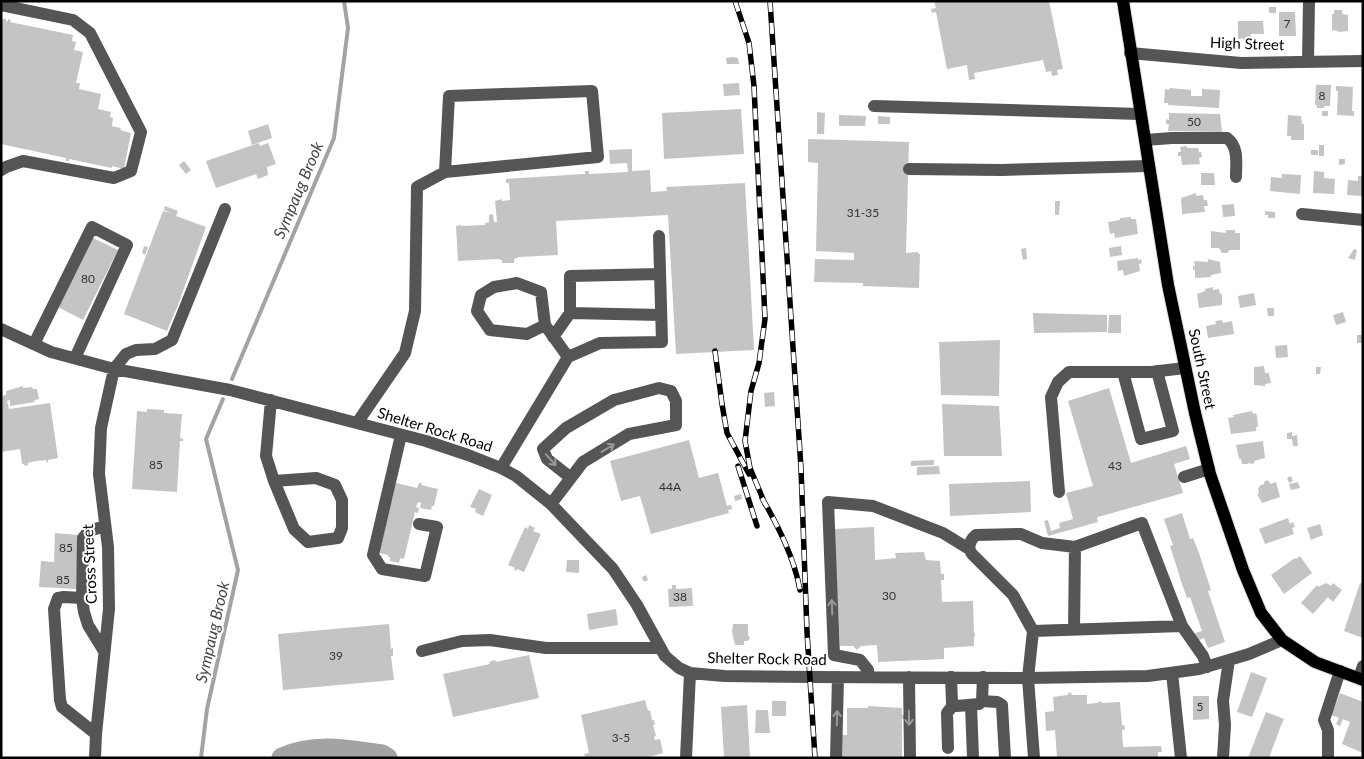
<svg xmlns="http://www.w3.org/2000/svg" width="1364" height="759" font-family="Lato,sans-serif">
	<rect width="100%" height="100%" fill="#fff"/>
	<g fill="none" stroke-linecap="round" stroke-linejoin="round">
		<!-- stream -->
		<path stroke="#a3a3a3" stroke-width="4" d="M232,379L334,138L348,28L344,1
			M201,758L207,709L238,570L206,439L223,399"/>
		<!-- river -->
		<path stroke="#a3a3a3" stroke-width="21" d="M282,758C315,743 348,750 382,755L387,758"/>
	</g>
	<!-- building -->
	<path fill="#c4c4c4" d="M934,1H1049L1063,69L1057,70L1058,75L1052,76L1051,71L1046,72L1043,60L974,73L975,79L969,80L967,65L947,69L936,12L932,13L931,9L936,8Z
		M1269,7H1276V13H1269Z
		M1334,10H1342V14L1348,15V31L1338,32V31L1332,30V14H1334Z
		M1279,12H1295L1296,36H1279Z
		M4,18L6,19V21H8V19L11,20L10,22L73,35L72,41L76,42L74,50L83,52L76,83H80L79,89L101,94L98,109L111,112L110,117L113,118L112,126L121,128L120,130L131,133L124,169L112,166V168L69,159V161H66V158L1,144V20H3Z
		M1238,21H1263L1264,34H1251L1250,42H1244L1243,38L1238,39Z
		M733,57L738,58L739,64H727L726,58Z
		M739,83L740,95L724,96L723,84Z
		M1316,85H1331L1330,106H1324V108H1317V105H1315Z
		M1336,86L1353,87L1352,111H1354V116L1337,115L1338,91H1336Z
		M1170,88L1191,90V96H1202V89L1220,90L1219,108L1168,105V103H1164L1165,89L1169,90Z
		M741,109L744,154L664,159L662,113Z
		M1322,111H1328V116H1322Z
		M817,112L825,113L824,134H817Z
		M1169,113L1220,114L1222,132L1168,131L1169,124H1166V119L1169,120Z
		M839,115L866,116L865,126H839Z
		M1288,115L1301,116L1302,124H1304V140H1291V136H1287Z
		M878,116L890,117V124H878Z
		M268,124L272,138L252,145L248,131Z
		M808,139L909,142L906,253L918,252V254H920L919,288L863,286V283L814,282L815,259L854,260V253L816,251L818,163L808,162Z
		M259,143L260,146L268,143L276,164L267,167L268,175L258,179L256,174L216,188L206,161Z
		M1319,145H1324V156H1319Z
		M1187,146V148H1198L1199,152H1201L1202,157L1199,158L1200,164L1182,165L1181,156H1178V152H1181L1180,147Z
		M632,149V171L650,170L651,192L667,191L666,187L745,183L754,350L676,354L668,215L556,221L558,255L519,257L514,259V263H502V260L497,259L458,261L456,226L461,225V226L485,225V223L489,222V215L493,214L494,222H497L495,201L502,199V201L510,200L509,183H506V179L584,174H585V171H589V174L628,172L627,163L610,164L609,150Z
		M1311,150H1318V155H1311Z
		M1339,159H1345V164L1339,165Z
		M184,161L191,170L186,174L179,165Z
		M1314,171L1324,172V178L1335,179L1334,194L1313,193Z
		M1201,173H1214L1215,185H1201Z
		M1282,174L1301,175L1300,194L1270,191L1271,177L1282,178Z
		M1358,176H1363V196L1347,195L1348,180L1358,181Z
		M1196,193V196L1203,195L1204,200H1207L1208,206H1204L1205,212L1182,214L1181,198Z
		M1055,201H1060L1059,215H1055Z
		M1234,204L1235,216L1223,217L1222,205Z
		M165,206L178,211L176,216L206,227L178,305L167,331L124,314L163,211L171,213L164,210Z
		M1265,211L1275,212V218H1268V215H1265Z
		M1131,217V219H1136L1138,234L1115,238L1114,233L1110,234L1108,222L1120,220V218Z
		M1226,230H1235V233H1240V250H1230L1227,253H1222L1219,248H1211V231L1226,233Z
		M93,238L118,250L83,320L58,307Z
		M144,246L148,247L145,255L142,253Z
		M1121,246L1122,255L1110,257L1109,248Z
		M1026,248L1027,259L1023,260L1021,249Z
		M1354,249L1357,250L1355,260L1348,258Z
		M1138,258V260L1141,259L1142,263L1139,264L1140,271L1124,276L1123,270L1118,271L1117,261Z
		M1208,259L1220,262L1221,273L1211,275V277L1195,278V269L1193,270V266H1195L1194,261L1208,262Z
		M1213,287V290L1219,289L1220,294H1222V305L1199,308L1197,294L1205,291V289Z
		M1254,293L1256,305L1240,308L1238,296Z
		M1267,308H1274V316H1268Z
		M1343,312L1346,322L1336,325L1333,315Z
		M1033,313L1107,315V332L1034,333Z
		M1109,315H1121V333H1108Z
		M1222,320L1223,323L1232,321L1234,334L1208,338L1206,326L1216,324L1215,321Z
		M1357,335H1363V343H1357Z
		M1000,340L999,396L941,395L939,342Z
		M1287,345L1288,357L1276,358L1275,346Z
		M1264,366L1265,373H1269L1271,383L1265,384V386L1254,385V367Z
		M1316,367H1321L1320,374H1316Z
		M23,386V388L32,387L33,389H37L39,399L34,400L35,402L10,406V400L7,401L9,409L50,403L58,458L48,460V462H46V460L36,461L28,463V465L25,466L24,464H22L20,449L1,452V396L6,395V391Z
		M1109,388L1131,463L1186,446L1190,459L1174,464L1183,493L1098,517L1097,518L1098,522L1048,536L1044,521L1048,520L1051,531L1060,528L1059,523L1073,519L1066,493L1093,486L1068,401Z
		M774,392L775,406L765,407L764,393Z
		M942,404L999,406L1002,456H944Z
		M147,409L164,410V413L182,414L180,438L183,439V441H180L177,492L132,489L137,411L147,412Z
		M1252,411L1253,414L1256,413L1257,416L1258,427H1256V431L1231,434L1228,418L1234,417L1233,415Z
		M1292,432V436L1297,435L1298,446H1293L1292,439H1287V437H1292H1287V433Z
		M689,440L699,478L718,473L727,506L731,505L732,509L728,510L729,513L651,534L640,496L621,501L610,461Z
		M1263,441L1265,458L1254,461L1255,463L1250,464V462L1248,464H1242L1241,459H1239L1236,445Z
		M934,460V465L911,466V461Z
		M939,466L940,474L917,475V467Z
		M1291,476L1293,481L1289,483L1287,478Z
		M1268,480L1270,484L1276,482L1280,497L1262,503L1257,494L1259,493L1258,488L1260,487L1259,486L1264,484V482Z
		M1030,481L1031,512L950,516L949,484Z
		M1298,482L1300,488L1291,490L1289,484Z
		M396,483L417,488L419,483H422L421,485L438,489L434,506H432L431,510L420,508L421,503L418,502L416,507L419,508L418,513L415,512L404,559L400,558L399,563L390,561V557H388V555L379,553Z
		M479,489L492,495L483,516L475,512L476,509L470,507Z
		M741,494L742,499L735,501L734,496Z
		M1182,513L1190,539L1193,538L1199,553L1211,590L1208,591L1225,642L1208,648L1204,638L1197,641L1195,633L1202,631L1190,597L1187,598L1182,584L1170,546L1173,545L1164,519Z
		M1288,518L1290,524L1293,522L1295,527L1292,528L1294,534L1265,544L1259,529Z
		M1320,524L1323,535L1311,540L1307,528Z
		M529,525L535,528L533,531L541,534L524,572L517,569L516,571L514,570L515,568L508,565L525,527L528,529Z
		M874,527L875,560L896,558L895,553L924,552L926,560L940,561L941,574H944V580H941L942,602L973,601L974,633H975V636H974V646L944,648V659L878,662L877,645L861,646L857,650L853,646H840L834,529Z
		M55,533L78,535L76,589L39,587L41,561L54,562Z
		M1300,556L1312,573L1284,594L1271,575L1295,558L1296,559Z
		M567,560H579V573L566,572Z
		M646,575L648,580L644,582L642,577Z
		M1326,583L1331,586L1333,583L1342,590L1333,602L1328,597L1313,614L1301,603L1317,585L1318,587Z
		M1360,583L1363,584V638L1344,631Z
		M672,585H676V589L692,588L693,606L669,607L668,589H672Z
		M616,609L618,625L589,630L587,614Z
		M389,624L391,649L393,648V656H391L394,680L283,690L278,634Z
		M733,624H748V635L750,638L748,641H744V645H735L732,632Z
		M529,655L539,698L453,717L443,674L490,664L489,662L495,660L496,662Z
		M1251,672L1267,678L1252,717L1237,712Z
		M1070,692L1072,695H1087V704L1097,703L1100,701L1102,703L1120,702L1122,725H1124L1125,729L1122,730L1123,747L1161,746L1162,752H1158V758H1057L1055,730L1046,731L1045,712L1054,711L1053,697L1067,695Z
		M1340,693L1363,702V753L1342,744L1350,722L1343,719L1340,726L1336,724L1339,718L1331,715Z
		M1193,696H1209V719L1193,720Z
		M645,700L648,711L650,710L652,720H654L655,725H653L656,736L654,737L655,740L660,739L663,753L645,758H585L584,754L589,753L581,715Z
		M772,701H786V716H772Z
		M747,705L750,758H724L721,707Z
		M868,706L902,708V715H904V719H902V758L842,757V735H847V708H868Z
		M756,710H768L770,733H755Z
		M1266,712L1284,719L1280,728L1269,758H1248Z"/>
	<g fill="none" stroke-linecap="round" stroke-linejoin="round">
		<!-- major casing -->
		<g stroke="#dbdbdb" stroke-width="14">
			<path id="major" d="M1123,1L1168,285L1195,413L1210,474L1243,570L1261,613L1282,640L1315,662L1363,680"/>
		</g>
		<!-- minor -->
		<path stroke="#555" stroke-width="12" d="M1,5L73,20L90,33L141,132L131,171L114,178L23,161L6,167L1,170
			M1130,53L1241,63L1363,61
			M1308,62L1309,1
			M874,106L1140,114
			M1145,140L1172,138H1227C1239,147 1236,163 1236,177
			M909,169L1002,170L1149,166
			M1302,214L1363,220
			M570,313V276L660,274
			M545,325L541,292L517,283L494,287L481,295L477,311L490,330L527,334L545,325L568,357
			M1,329L51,352L114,369L230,390L426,441L468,455L501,468L516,476L551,504L613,569L637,605L665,656L679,668L690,673L724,676L810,677L1028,678L1148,676L1199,669L1249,654L1282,640
			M553,337L570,313L661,315
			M34,344L92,227L127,245L75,358
			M1123,372L1141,439L1173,431L1157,371
			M271,400L266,456L274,481L294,529L308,542L338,538L342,528V500L335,485L316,478L274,481
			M357,423L405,353L415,311L417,187L445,172L598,157L592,91L449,96L445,172
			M401,435L373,555L382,569L425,576L437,527L419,524
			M501,468L568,357L600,343L662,342L659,236
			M1184,477L1209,469
			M1059,492L1051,397L1058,382L1069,372H1151L1185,368
			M551,504L583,462L629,434L676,425V401L671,391L659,388L614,400L566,428L543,449L547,459L571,478
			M82,598L64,597L58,598L54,609L60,700L62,707L96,734
			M1074,630L1075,547L1142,523L1182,626
			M1033,631L1182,626L1203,656L1207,667
			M104,651L88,625L84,612L82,598L83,538L89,531L105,526
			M422,651L462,641L490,640L546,648H660
			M1172,673L1181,758
			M869,677L868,670L860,660L834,655L828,502L873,506L943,533L969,549
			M909,677L910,758
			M951,677L952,703L957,706L979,704L982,701L983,677
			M1359,678L1363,666
			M982,701L997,702L1002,705L1005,758
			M971,705L973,758
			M948,748L947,713L954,704
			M95,758L96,734L109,609L108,547L99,474L101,428L114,369L126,354L136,350L155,349L172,340L225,209
			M686,758L690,673
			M836,758L838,677
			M1034,758L1028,678L1033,631L1013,595L972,554L969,549C970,542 971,539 976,535L1021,534L1042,543L1075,547
			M1223,758L1225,725L1223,701L1229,660
			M1328,758V730L1324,720L1340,671"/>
		<!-- major -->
		<use href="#major" stroke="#000" stroke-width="12"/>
		<!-- rail casing -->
		<g stroke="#000" stroke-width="5.5">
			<path id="rail" d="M735,1L749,43L754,86L765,319L759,363L751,391L745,441L750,468L765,504
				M770,1L801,468L807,632L815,758
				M715,351L722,404L727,433L749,474
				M738,466L757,526
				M762,498C778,526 794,557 800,590"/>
		</g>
		<!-- rail -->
		<use href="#rail" stroke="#fff" stroke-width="4" stroke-dasharray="11" stroke-linecap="butt"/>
	</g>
	<!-- one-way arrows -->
	<defs><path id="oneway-shaft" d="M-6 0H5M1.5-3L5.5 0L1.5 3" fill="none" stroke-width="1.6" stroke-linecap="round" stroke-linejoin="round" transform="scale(1.25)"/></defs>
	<g stroke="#999">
		<use href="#oneway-shaft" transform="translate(608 448) rotate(-31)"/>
		<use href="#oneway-shaft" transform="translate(551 460) rotate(48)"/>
		<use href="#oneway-shaft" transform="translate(832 607) rotate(-92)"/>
		<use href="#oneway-shaft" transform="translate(837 718) rotate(-89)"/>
		<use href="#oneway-shaft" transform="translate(909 718) rotate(89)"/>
	</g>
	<g text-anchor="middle" stroke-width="4" stroke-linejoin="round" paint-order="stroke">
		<!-- number labels -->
		<g font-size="12" fill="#313131">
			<text x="1287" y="28">7</text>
			<text x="1322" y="100">8</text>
			<text x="1194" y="126">50</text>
			<text x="863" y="217">31-35</text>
			<text x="88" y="283">80</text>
			<text x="156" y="469">85</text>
			<text x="1115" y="470">43</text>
			<text x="670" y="491">44A</text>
			<text x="66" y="552">85</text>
			<text x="63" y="584">85</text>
			<text x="889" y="600">30</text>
			<text x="680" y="601">38</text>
			<text x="336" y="660">39</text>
			<text x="1200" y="711">5</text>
			<text x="621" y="742">3-5</text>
		</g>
		<!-- street labels -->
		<g font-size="15" fill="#000" stroke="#fff">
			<text transform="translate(1247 44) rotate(2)" y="5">High Street</text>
			<text transform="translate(1202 369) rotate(78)" y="5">South Street</text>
			<text transform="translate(435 430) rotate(17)" y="5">Shelter Rock Road</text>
			<text transform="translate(90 564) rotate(-93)" y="5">Cross Street</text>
			<text transform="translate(767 659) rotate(1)" y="5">Shelter Rock Road</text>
		</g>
		<!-- water labels -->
		<g font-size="16" font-style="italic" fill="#444" stroke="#fff">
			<text transform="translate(298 190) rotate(-67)" y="6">Sympaug Brook</text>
			<text transform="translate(212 632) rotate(-77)" y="6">Sympaug Brook</text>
		</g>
	</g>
	<!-- border -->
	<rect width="1364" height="759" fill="none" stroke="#000000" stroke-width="5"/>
</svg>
